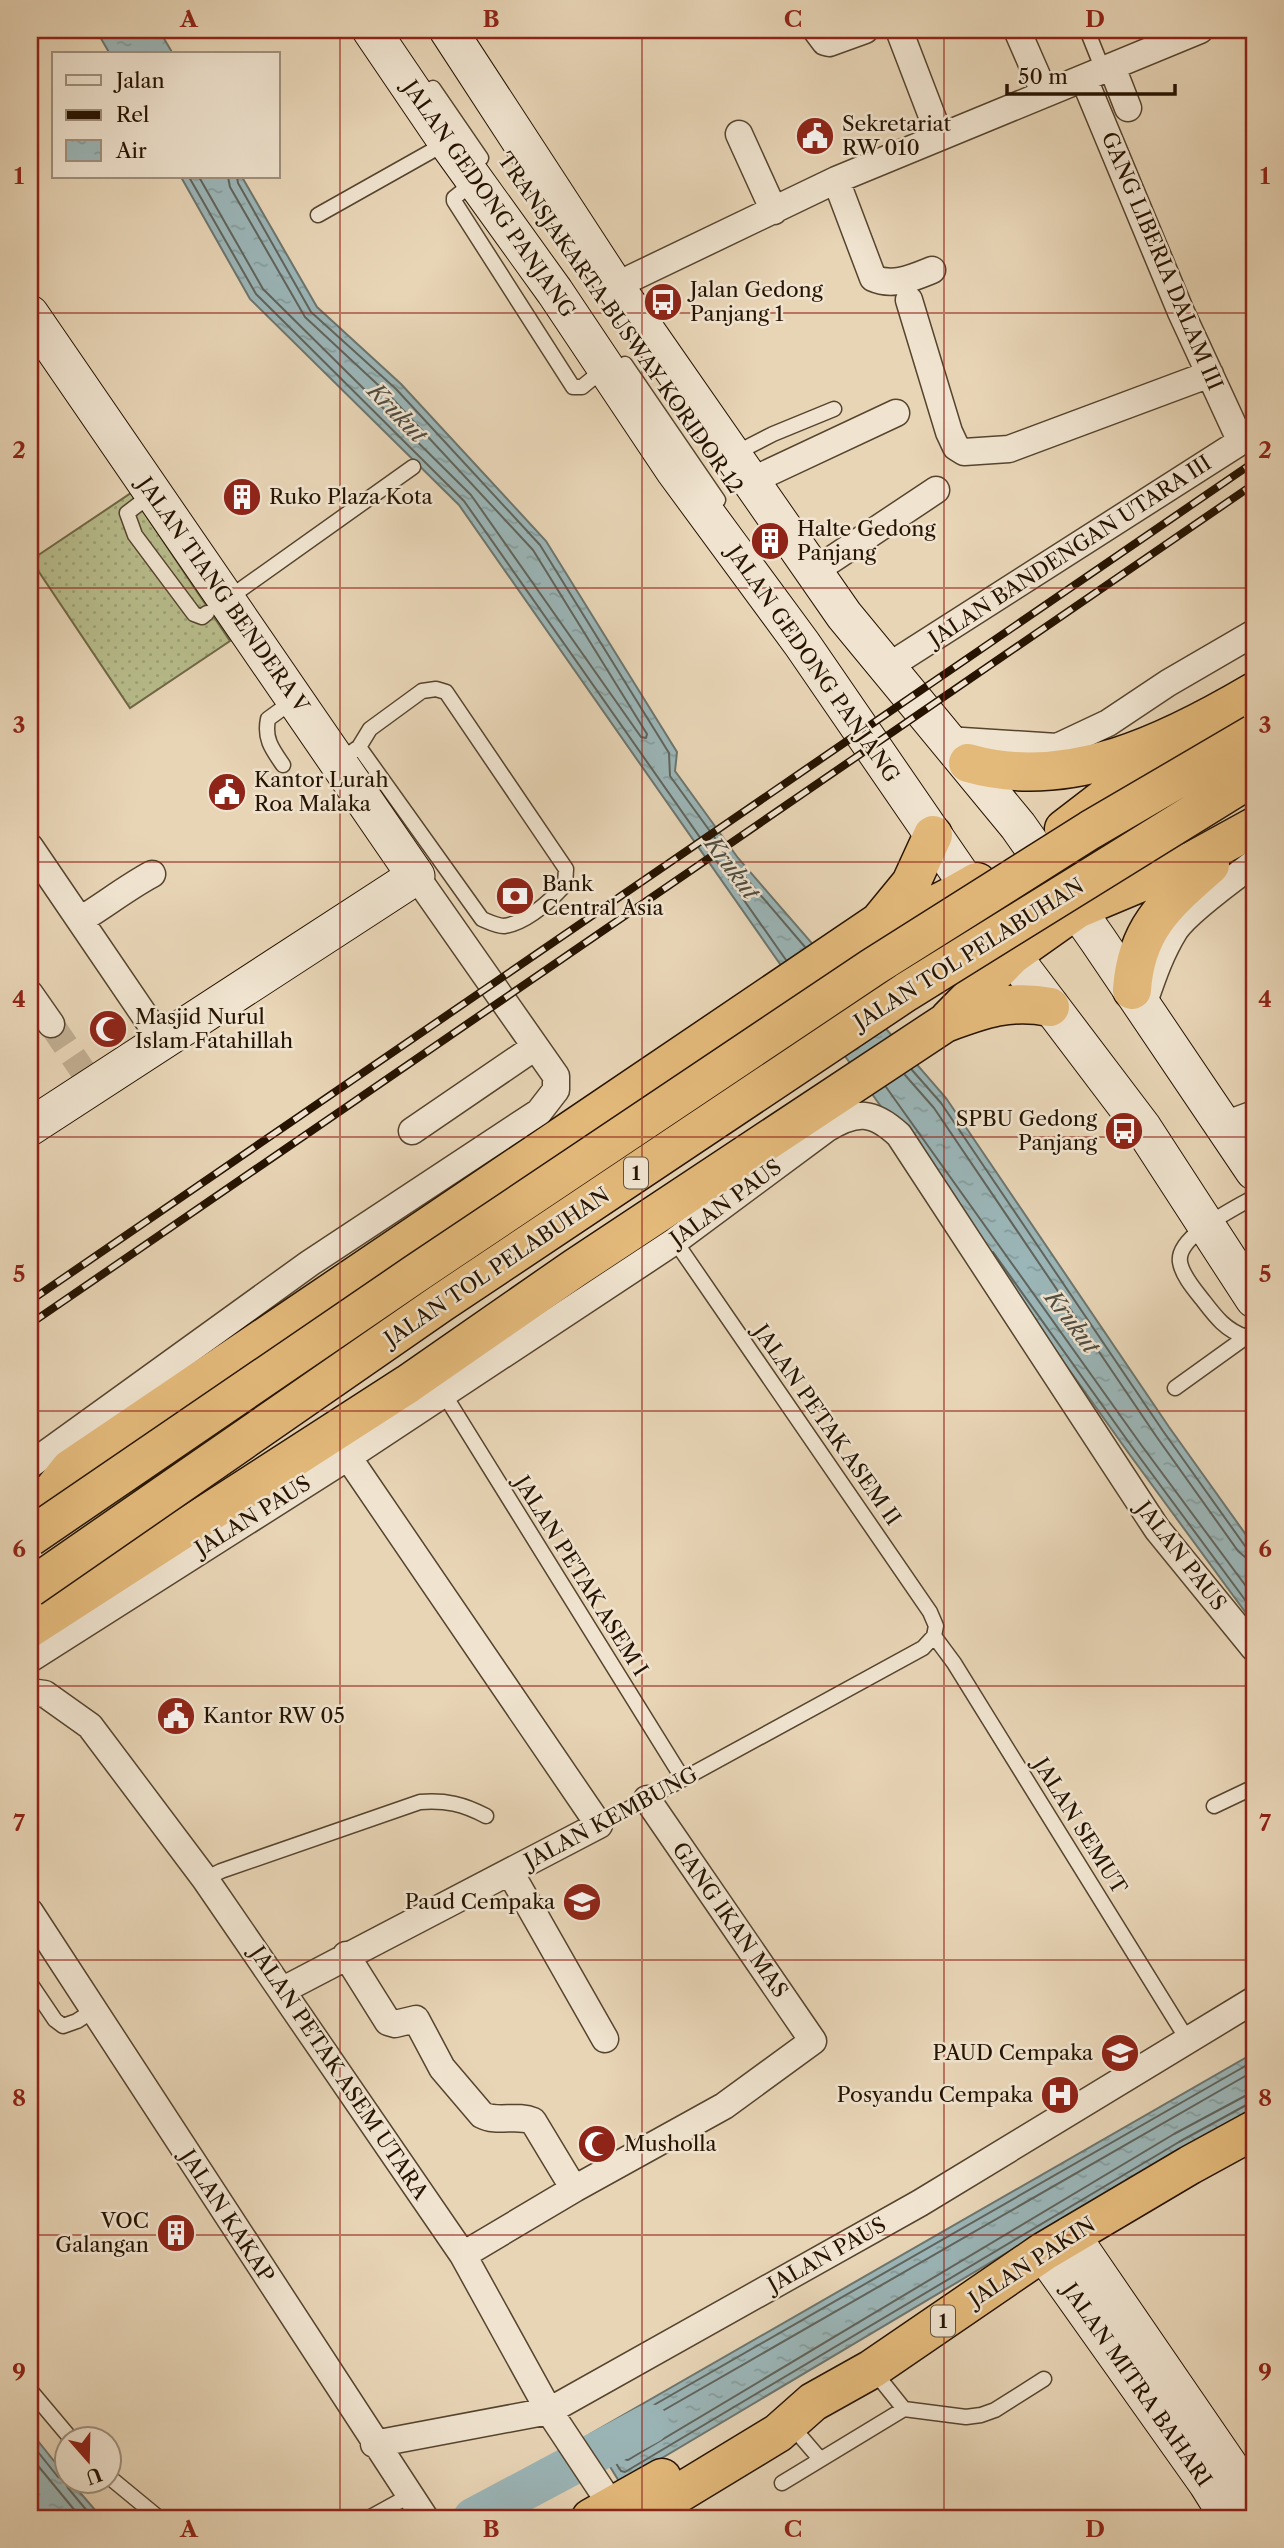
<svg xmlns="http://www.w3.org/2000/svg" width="1284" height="2548" font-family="'Libre Caslon Text',serif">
	<defs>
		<pattern id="grass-dots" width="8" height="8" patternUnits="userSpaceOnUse" patternTransform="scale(1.75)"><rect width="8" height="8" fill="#b8bd8c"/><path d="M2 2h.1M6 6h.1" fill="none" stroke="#9ea277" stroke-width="1.8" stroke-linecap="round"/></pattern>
		<pattern id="water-ripples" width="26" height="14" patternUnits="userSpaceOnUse" patternTransform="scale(1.75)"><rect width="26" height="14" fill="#9bb6b8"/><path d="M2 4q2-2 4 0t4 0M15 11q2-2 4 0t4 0" fill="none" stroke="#859c9c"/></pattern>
	</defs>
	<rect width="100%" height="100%" fill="#e8d5b6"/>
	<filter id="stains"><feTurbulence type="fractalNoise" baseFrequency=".00286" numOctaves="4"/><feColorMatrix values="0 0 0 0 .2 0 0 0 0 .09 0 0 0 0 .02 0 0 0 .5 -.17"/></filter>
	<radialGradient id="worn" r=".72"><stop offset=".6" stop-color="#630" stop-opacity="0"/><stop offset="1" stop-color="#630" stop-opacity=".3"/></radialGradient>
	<!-- grass -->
	<path fill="url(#grass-dots)" stroke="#6f6846" stroke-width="2" d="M131,493L230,641L130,708L31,560Z"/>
	<!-- water -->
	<path fill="url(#water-ripples)" stroke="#6c756e" stroke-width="2" d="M96,30H159L173,54H110Z
		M181,177H242L317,307L401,384L546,541L677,752L675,771L738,858L946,1098L1169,1427L1254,1546V1624L1130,1455L822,1024L459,505L250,299Z
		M1254,2053V2108L1183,2148L620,2483L590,2434Z
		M30,2431L66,2476V2482H71L102,2518H30Z"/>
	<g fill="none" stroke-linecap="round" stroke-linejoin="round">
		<!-- shore -->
		<path stroke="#60645c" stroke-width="2" d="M189,177L256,294L464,501L786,960
			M199,177L263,289L471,495L641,737L646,738L647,734L533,550L390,396L305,317L230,187L228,177
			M237,177L238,183L311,312L396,389L540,545L669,753L670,776L733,863L805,947
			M912,1070L941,1103L1163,1431L1245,1546L1254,1549
			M905,1075L934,1108L1156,1436L1238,1551L1245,1557L1254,1558
			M886,1087L1142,1446L1254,1597
			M993,1252L1135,1451L1254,1612
			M1254,2061L626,2421L603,2435L601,2440L621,2471L625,2472L1179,2142L1248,2104L1254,2103
			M1254,2071L631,2429L615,2438L614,2443L624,2459L628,2460L1174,2134L1245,2096L1254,2094
			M30,2442L58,2477L65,2481L68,2488L93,2518
			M30,2456L81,2518"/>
		<!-- river -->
		<path stroke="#9bb6b8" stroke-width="40" d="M473,2518L649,2424"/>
		<!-- street-tunnel -->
		<path stroke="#c1ae92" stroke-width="26" stroke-dasharray="26 13" stroke-linecap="butt" d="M51,1024L83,1071"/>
		<!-- lane casing -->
		<g stroke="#56442e" stroke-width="17">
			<path id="lane" d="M1087,30L1103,70
				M433,88L481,158
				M474,182L454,198V201L573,387H582L604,369
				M318,215L446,143
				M625,364L718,500
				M734,454L773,434L834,409
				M152,494L127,513L135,535L194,614L202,617L207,613
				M226,600L413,467
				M338,762L359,747L482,919C489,922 497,926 504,926C527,923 550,901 565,885L566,869L446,692L436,689L422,691L370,729L359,747
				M283,765C272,749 264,739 268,719L294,700
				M1254,1197C1236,1208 1176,1236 1180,1262C1182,1275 1194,1289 1202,1299C1215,1316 1225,1330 1246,1337L1254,1331
				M675,1241L930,1612L936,1626L934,1636
				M1175,1388L1246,1337
				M444,1394L683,1779
				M934,1636L954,1663L1187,2039
				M1214,1806L1254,1787
				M599,1825L923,1648L934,1636
				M205,1879L221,1871L420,1802C446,1800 463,1804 486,1816
				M30,1983L55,2020L63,2026L77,2021L94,2010
				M872,2369L904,2409L966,2417L981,2415L995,2410L1044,2379
				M30,2390L72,2440
				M790,2424L820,2459
				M108,2476L159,2518
				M782,2483L904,2409
				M369,2518L409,2496"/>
		</g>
		<!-- street casing -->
		<g stroke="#56442e" stroke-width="29">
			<path id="street" d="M816,30L825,42L829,43L865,30
				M899,30L940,137
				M1017,30L1045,94
				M1112,67L1128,108
				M1084,79L1181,312L1241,442
				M739,134L774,211
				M836,180L873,278C893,287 912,278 932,270
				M615,286L836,180L1200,30
				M909,300L949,432L956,447L964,452L1009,449L1210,374
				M751,481L896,413
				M813,572L936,490
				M886,668L1254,433
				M947,740L1057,747L1108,723L1168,683L1254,633
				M30,847L162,1041
				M80,920C105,905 126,888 152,874
				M30,994L51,1024
				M1143,1005C1152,979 1160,954 1175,930C1188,911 1234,878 1254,863
				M1224,1125L1254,1114
				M412,1131L535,1047
				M30,1465L310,1263L539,1112L556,1090V1076L416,876
				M30,1659L348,1457L675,1241L826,1129C857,1110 873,1111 899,1135L1157,1529L1254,1648
				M30,1692L45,1694L90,1726L205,1879L463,2255L549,2411L612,2506
				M510,1872L605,2039
				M30,1912L425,2518
				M346,1955L388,2022L395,2024L416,2019L442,2068L482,2115C497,2123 517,2114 533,2121L574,2189
				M283,1990L599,1825L348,1457
				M463,2255L574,2189L724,2106L813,2041L647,1799
				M374,2444L549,2411L920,2203L1254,2000"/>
		</g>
		<!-- secondary casing -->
		<g stroke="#261300" stroke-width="39">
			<path id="secondary" d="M371,30L447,142L555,292L674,470L802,644L969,887L1012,955L1143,1128L1254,1299
				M448,30L615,286L844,615L1018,826L1098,940L1254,1171
				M30,314L416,876L30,1127
				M1071,2235L1254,2502
				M1043,2252L1207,2483L1229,2518"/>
		</g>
		<!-- highway casing -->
		<g stroke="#261300" stroke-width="41">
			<path id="highway" d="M968,763C1069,792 1169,742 1254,692
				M1064,829L1206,720
				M879,922C921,914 941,903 977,882
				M1132,990C1136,928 1167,903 1210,865
				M949,1019L1012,955L1077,909L1194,860L1254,827
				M30,1519L70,1469L879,922L911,883L933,835
				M30,1628L408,1384L575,1268L945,1023C983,1009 1010,999 1050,1007
				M591,2518L662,2478
				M638,2518L778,2433L813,2402L872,2369L1043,2252L1190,2165L1254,2130"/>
		</g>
		<!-- lane -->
		<use href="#lane" stroke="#f0e4d0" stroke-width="14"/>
		<!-- street -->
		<use href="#street" stroke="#f0e4d0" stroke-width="26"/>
		<!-- secondary -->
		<use href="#secondary" stroke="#f0e4d0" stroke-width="37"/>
		<!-- highway -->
		<use href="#highway" stroke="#e4ba7b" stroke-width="38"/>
		<!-- rail casing -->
		<g stroke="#261300" stroke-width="8">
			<path id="rail" d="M30,1301L1254,462
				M30,1324L1254,484"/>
		</g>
		<!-- rail -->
		<use href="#rail" stroke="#f0e4d0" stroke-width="5" stroke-dasharray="16" stroke-linecap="butt"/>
		<!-- highway-bridge casing -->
		<g stroke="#261300" stroke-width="41" stroke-linecap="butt">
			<path id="highway-bridge" d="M30,1537L415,1274L873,967L1090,830L1254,734
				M30,1588L441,1303L906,992L1254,776"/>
		</g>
		<!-- highway-bridge -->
		<use href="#highway-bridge" stroke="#e4ba7b" stroke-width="38"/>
	</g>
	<!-- grid -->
	<path fill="none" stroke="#8f2418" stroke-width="2" stroke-opacity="0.55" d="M340,30V2518M642,30V2518M944,30V2518M30,313H1254M30,588H1254M30,862H1254M30,1137H1254M30,1411H1254M30,1686H1254M30,1960H1254M30,2235H1254"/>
	<!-- icons -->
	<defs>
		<g id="civic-disc" transform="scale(2.0125)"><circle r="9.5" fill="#8f2418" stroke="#f0e4d0"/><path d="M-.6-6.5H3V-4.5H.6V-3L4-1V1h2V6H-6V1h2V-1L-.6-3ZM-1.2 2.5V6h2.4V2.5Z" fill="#fff"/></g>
		<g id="bus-disc" transform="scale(2.0125)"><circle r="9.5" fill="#8f2418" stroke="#f0e4d0"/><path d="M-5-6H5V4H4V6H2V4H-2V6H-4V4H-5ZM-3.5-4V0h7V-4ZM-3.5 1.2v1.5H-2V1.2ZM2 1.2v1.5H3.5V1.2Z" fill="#fff"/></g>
		<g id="building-disc" transform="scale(2.0125)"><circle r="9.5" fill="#8f2418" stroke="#f0e4d0"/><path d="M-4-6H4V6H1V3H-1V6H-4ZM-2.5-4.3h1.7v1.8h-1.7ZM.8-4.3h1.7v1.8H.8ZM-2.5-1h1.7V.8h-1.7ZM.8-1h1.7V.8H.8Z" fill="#fff"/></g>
		<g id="bank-disc" transform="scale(2.0125)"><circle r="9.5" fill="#8f2418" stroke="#f0e4d0"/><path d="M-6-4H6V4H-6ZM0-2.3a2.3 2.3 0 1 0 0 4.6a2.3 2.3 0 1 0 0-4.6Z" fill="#fff"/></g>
		<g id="mosque-disc" transform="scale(2.0125)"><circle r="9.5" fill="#8f2418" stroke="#f0e4d0"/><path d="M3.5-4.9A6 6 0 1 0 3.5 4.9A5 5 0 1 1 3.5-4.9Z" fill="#fff"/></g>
		<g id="school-disc" transform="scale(2.0125)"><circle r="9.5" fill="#8f2418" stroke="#f0e4d0"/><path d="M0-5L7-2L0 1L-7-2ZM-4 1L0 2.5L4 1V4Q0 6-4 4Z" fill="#fff"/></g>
		<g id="hospital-disc" transform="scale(2.0125)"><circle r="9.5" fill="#8f2418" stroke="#f0e4d0"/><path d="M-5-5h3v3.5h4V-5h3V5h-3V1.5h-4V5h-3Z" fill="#fff"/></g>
	</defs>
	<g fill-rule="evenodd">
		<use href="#civic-disc" x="815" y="136"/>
		<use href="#bus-disc" x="663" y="302"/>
		<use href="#building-disc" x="242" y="497"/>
		<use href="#building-disc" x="770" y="541"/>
		<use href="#civic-disc" x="227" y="792"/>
		<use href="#bank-disc" x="515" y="896"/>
		<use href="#mosque-disc" x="108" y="1029"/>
		<use href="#bus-disc" x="1124" y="1131"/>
		<use href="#civic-disc" x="176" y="1716"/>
		<use href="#school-disc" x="582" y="1902"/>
		<use href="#school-disc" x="1120" y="2053"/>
		<use href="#hospital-disc" x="1060" y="2095"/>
		<use href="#mosque-disc" x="597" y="2144"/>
		<use href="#building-disc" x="176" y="2233"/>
	</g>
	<g text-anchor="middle" stroke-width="5" stroke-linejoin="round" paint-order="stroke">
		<!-- shield labels -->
		<g fill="#f0e4d0" stroke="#63523e" stroke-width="2">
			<rect x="624" y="1157.5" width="24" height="31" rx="5"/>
			<rect x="931" y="2305.5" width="24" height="31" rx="5"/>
		</g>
		<g font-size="19" font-weight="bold" fill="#261300">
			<text x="636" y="1180">1</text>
			<text x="943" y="2328">1</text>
		</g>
		<!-- poi labels -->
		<g font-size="21" fill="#261300" stroke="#f0e4d0" text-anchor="start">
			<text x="842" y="131">Sekretariat<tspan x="842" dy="24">RW 010</tspan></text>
			<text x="690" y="297">Jalan Gedong<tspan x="690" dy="24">Panjang 1</tspan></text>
			<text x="269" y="504">Ruko Plaza Kota</text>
			<text x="797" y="536">Halte Gedong<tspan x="797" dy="24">Panjang</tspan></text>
			<text x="254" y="787">Kantor Lurah<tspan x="254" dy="24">Roa Malaka</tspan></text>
			<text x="542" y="891">Bank<tspan x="542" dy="24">Central Asia</tspan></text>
			<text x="135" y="1024">Masjid Nurul<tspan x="135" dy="24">Islam Fatahillah</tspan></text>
			<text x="1097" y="1126" text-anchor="end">SPBU Gedong<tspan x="1097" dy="24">Panjang</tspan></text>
			<text x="203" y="1723">Kantor RW 05</text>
			<text x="555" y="1909" text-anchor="end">Paud Cempaka</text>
			<text x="1093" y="2060" text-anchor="end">PAUD Cempaka</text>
			<text x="1033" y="2102" text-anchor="end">Posyandu Cempaka</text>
			<text x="624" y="2151">Musholla</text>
			<text x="149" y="2228" text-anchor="end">VOC<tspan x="149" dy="24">Galangan</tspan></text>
		</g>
		<!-- street labels -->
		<g font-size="21" fill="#261300" stroke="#f0e4d0">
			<text transform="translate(489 199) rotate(55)" y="7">JALAN GEDONG PANJANG</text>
			<text transform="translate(1162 261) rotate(67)" y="7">GANG LIBERIA DALAM III</text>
			<text transform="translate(620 323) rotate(55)" y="7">TRANSJAKARTA BUSWAY KORIDOR 12</text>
			<text transform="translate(1070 551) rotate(-33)" y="7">JALAN BANDENGAN UTARA III</text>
			<text transform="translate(223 595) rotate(55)" y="7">JALAN TIANG BENDERA V</text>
			<text transform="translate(813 664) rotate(55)" y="7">JALAN GEDONG PANJANG</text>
			<text transform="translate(969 954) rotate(-32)" y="7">JALAN TOL PELABUHAN</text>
			<text transform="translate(726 1203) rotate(-36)" y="7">JALAN PAUS</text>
			<text transform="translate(497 1267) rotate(-34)" y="7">JALAN TOL PELABUHAN</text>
			<text transform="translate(827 1425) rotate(55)" y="7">JALAN PETAK ASEM II</text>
			<text transform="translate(253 1516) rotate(-32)" y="7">JALAN PAUS</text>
			<text transform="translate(1181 1556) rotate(52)" y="7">JALAN PAUS</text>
			<text transform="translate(581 1576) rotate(58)" y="7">JALAN PETAK ASEM I</text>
			<text transform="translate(611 1818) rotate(-28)" y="7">JALAN KEMBUNG</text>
			<text transform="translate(1080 1826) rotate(58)" y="7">JALAN SEMUT</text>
			<text transform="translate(730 1920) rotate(55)" y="7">GANG IKAN MAS</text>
			<text transform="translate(339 2073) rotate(56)" y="7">JALAN PETAK ASEM UTARA</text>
			<text transform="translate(227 2216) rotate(57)" y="7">JALAN KAKAP</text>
			<text transform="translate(827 2255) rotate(-29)" y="7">JALAN PAUS</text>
			<text transform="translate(1032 2262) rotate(-33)" y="7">JALAN PAKIN</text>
			<text transform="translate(1137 2385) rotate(55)" y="7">JALAN MITRA BAHARI</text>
		</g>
		<!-- water labels -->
		<g font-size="23" font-style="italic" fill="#4f4c40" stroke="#f0e4d0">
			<text transform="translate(397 413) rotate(46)" y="8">Krukut</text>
			<text transform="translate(732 868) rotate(53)" y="8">Krukut</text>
			<text transform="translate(1072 1322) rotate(53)" y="8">Krukut</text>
		</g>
	</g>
	<!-- margin -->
	<rect width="1284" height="2548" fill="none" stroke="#e8d5b6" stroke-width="77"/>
	<!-- legend -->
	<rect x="52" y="52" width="228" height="126" fill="#f0e4d0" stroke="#9f907d" stroke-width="2"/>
	<rect x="66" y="75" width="35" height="10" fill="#f0e4d0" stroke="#9f907d" stroke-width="2"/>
	<text x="116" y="88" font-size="21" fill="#261300">Jalan</text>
	<rect x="66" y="110" width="35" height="10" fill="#261300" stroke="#9f907d" stroke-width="2"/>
	<text x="116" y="122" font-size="21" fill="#261300">Rel</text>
	<rect x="66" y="140" width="35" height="21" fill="url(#water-ripples)" stroke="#9f907d" stroke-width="2"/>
	<text x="116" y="158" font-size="21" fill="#261300">Air</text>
	<!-- north arrow -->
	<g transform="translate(88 2460) rotate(160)"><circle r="33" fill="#f0e4d0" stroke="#9f907d" stroke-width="2"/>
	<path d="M0-5L12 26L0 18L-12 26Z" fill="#8f2418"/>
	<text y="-10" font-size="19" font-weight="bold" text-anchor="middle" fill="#261300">U</text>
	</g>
	<!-- scale -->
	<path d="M1007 84v10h168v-10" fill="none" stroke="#261300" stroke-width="3.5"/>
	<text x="1018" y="84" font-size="21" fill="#261300" stroke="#f0e4d0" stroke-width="5" paint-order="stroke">50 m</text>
	<rect x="38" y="38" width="1208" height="2472" fill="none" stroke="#8f2418" stroke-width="2.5"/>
	<g font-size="23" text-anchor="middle" font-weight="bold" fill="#8f2418">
		<text x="189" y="27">A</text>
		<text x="491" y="27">B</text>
		<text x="793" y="27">C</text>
		<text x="1095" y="27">D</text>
		<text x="19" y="184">1</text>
		<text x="1265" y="184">1</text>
		<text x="19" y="458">2</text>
		<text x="1265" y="458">2</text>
		<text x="19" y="733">3</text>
		<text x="1265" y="733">3</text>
		<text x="19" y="1007">4</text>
		<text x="1265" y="1007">4</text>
		<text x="19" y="1282">5</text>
		<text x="1265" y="1282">5</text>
		<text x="19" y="1557">6</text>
		<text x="1265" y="1557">6</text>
		<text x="19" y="1831">7</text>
		<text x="1265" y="1831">7</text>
		<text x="19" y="2106">8</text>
		<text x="1265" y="2106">8</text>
		<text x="19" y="2380">9</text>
		<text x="1265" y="2380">9</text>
		<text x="189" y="2537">A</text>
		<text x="491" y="2537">B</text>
		<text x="793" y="2537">C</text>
		<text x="1095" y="2537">D</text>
	</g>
	<rect width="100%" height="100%" filter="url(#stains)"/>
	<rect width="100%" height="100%" fill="url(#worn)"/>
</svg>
